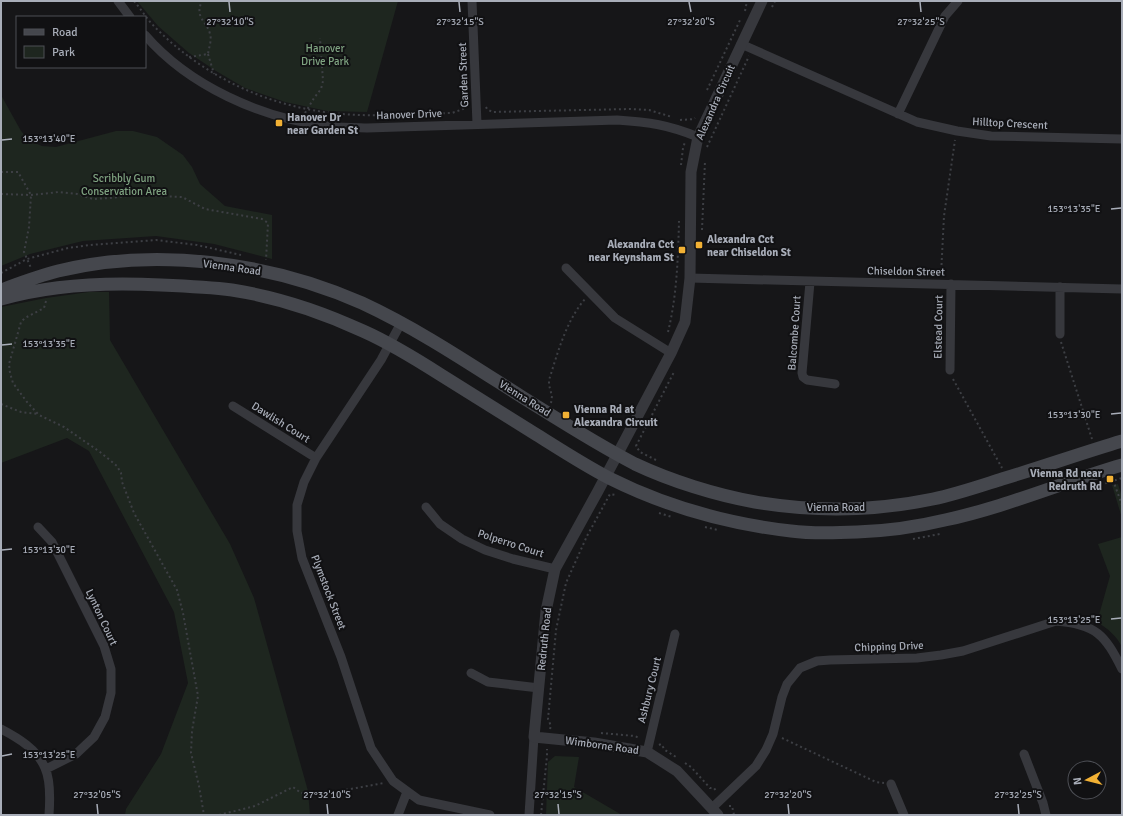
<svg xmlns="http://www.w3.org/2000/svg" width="1123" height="816" font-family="Signika,sans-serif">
	<rect width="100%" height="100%" fill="#161618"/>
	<!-- green -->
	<path fill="#1e261f" d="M137,1H398L367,112L327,111L285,102L245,88L216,71L189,53L158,26Z
		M1,95L21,131L30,141L42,146L56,147L116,131H133L157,137L183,155L192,167L200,184L225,206L272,215V259L214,244L156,236L83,241L30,254L1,266Z
		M89,292H109L110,340L230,544L254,598L308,791L310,815H125L126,809L161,754L188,683L174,612L89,451L67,438L1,463V307L46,298Z
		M1118,484L1122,497V518L1112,485Z
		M1122,537V647C1116,635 1108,629 1097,622L1110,576L1098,544Z
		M555,756L579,757L574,787L622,815H546L548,762Z"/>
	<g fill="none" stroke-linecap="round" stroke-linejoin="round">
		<!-- path -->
		<path stroke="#3d3f44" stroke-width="2" stroke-dasharray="2 3" stroke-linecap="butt" d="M134,1C140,8 145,16 151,23C201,76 269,108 342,114C378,117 415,114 452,113L463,109L467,104
			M772,7L775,1
			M745,11L747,1
			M208,54L214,74
			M189,57L208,54C209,47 212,40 210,34C207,21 194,18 202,1
			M707,90L741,18
			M486,107L487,109L492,112L630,109L649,110L672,117
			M305,113L314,98L321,89L323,81L320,38
			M680,120L694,119L695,118
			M707,147L749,56
			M681,165L683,148L685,142
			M1,172H18L31,195L29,227L24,252L31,268
			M1,194L31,195L59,192L77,194L93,199L110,198L134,195L182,197L205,209L262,219L268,223L266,260
			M702,230L705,161
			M1,273L27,259L68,248L90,245L156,240L197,245L241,255
			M941,275L944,216L955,140
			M46,301L44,308L25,318L21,322L9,364L10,373L13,383L27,402L39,415L64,427L100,452L117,466L121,473L122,482L134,513L177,590L183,613L198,696L192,731L191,753L199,786L204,815
			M668,332C677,295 678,258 679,221
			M1061,342L1092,439
			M953,379L1002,468
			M551,403L552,396L549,385V380C558,352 566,321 585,299
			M1,404L21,412L38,414
			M656,460L640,452L636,446L674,372
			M1113,480L1122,505
			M1091,488L1122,478
			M659,513L672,517
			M705,527L718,530
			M913,539L940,534
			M550,729L551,726L548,719L556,630L566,583L587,536L610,494L616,495
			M601,733L635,736L639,738
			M782,738L876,782L884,783
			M659,745L661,744L665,750L676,757
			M685,763L691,767L710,788H714L716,791
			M729,806H732L734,815
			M219,815L255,806L293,787L301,793L323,794L384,783
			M541,815L547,756V749"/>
		<!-- minor -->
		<path stroke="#37383d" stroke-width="9" d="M118,1L130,17
			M472,1L477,124
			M145,35C189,86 261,118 327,126C340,128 353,127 367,128L617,120C649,122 669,125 698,137
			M741,44L917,122L957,131L991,136L1122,139
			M898,114L945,16L958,1
			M566,268L615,318L671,353
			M690,278L1122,289
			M810,282L802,373L803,377L807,380L835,384
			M401,323L381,360L316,458L304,482L297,505V531L302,558L341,657L371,748L393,781L419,800L490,815
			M1060,334V287
			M950,370L951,284
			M233,406L316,458
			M426,507L440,524L462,539L485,550L513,559L555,569
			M38,527L52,542L104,646L111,669V693L105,717L94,737L76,754L46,769
			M471,673L488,682L539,688
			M1,729C18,738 37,749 45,768C51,781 50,801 49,815
			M647,752L675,634
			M1024,754L1043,803L1046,815
			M891,784L904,815
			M712,808L756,766L766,750L773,734L782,697L787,684L800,668L817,661L830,660L917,658L941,655L963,651L1056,621C1096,624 1105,635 1122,669
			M398,815L407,792
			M529,815L534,737"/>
		<!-- tertiary -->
		<path stroke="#37383d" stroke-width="11" d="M718,815L677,771L647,752L594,743L534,737L546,611L555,569L598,491L671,353L685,322L690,278L691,172L698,137L762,1"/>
		<!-- secondary -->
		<path stroke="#45474d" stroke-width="13" d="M1,290C20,283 38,276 58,271C156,247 270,262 362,303C418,329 470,364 522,397C559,420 596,444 635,464C671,481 716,495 755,502C814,512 875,511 933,499C957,494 980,486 1002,479C1042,467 1082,453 1122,441
			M1,299C53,284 107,282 161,285C185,286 209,287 232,290C277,297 322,312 363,331C390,343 416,359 441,375C473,395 505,415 537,435C561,450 584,465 609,478C665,506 729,524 791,531C813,534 835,533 857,532C887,531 916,527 945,520C1006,507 1063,482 1122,465"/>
	</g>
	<!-- ticks -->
	<path fill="none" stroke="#a8adb8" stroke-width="1.5" d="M229,2L230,12M459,2L460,12M689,2L691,12M920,2L921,12M2,140L12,139M1111,209L1121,208M2,345L12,344M1111,414L1121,413M2,550L12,549M1111,619L1121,618M2,756L12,754M97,804L98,814M327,804L328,814M558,804L559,814M788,804L789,814M1018,804L1019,814"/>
	<!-- markers -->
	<g fill="#f2b134" stroke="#111113" stroke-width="1.5">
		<rect x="275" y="119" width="8" height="8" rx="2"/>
		<rect x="695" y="241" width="8" height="8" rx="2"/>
		<rect x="678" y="246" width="8" height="8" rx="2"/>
		<rect x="562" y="411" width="8" height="8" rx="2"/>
		<rect x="1106" y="475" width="8" height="8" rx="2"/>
	</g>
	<g text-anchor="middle" stroke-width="4" stroke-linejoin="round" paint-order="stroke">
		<!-- park labels -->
		<g font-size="11" fill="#7fa381" stroke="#111113">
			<text x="325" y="52">Hanover<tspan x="325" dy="13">Drive Park</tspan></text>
			<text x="124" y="182">Scribbly Gum<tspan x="124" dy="13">Conservation Area</tspan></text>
		</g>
		<!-- street labels -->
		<g font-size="11" fill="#a8adb8" stroke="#111113">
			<text transform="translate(463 75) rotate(-92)" y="4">Garden Street</text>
			<text transform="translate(715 102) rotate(-66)" y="4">Alexandra Circuit</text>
			<text transform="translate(409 114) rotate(-2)" y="4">Hanover Drive</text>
			<text transform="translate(1010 123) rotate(3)" y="4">Hilltop Crescent</text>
			<text transform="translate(232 267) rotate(8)" y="4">Vienna Road</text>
			<text transform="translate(906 271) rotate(1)" y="4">Chiseldon Street</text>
			<text transform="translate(938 327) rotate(-89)" y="4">Elstead Court</text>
			<text transform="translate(794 333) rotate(-86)" y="4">Balcombe Court</text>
			<text transform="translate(525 398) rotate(32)" y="4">Vienna Road</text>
			<text transform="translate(281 422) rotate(32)" y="4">Dawlish Court</text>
			<text x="836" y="511">Vienna Road</text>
			<text transform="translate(511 543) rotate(18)" y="4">Polperro Court</text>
			<text transform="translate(329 592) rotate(69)" y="4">Plymstock Street</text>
			<text transform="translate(102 617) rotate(65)" y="4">Lynton Court</text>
			<text transform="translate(544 639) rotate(-84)" y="4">Redruth Road</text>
			<text transform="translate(889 646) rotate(-2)" y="4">Chipping Drive</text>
			<text transform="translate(649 690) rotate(-76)" y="4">Ashbury Court</text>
			<text transform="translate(602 745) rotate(8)" y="4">Wimborne Road</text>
		</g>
		<!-- poi labels -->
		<g font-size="11" font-weight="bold" fill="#a8adb8" stroke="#111113" text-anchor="start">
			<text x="287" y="121">Hanover Dr<tspan x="287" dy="13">near Garden St</tspan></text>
			<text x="707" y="243">Alexandra Cct<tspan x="707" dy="13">near Chiseldon St</tspan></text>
			<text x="674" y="248" text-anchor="end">Alexandra Cct<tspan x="674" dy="13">near Keynsham St</tspan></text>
			<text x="574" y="413">Vienna Rd at<tspan x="574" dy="13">Alexandra Circuit</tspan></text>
			<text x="1102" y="477" text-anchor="end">Vienna Rd near<tspan x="1102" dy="13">Redruth Rd</tspan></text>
		</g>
	</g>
	<g font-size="10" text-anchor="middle" fill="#a8adb8" stroke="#111113" stroke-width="4" stroke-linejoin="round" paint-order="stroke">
		<text x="230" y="25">27°32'10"S</text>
		<text x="460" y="25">27°32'15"S</text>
		<text x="691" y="25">27°32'20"S</text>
		<text x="921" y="25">27°32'25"S</text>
		<text x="49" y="142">153°13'40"E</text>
		<text x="1074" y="212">153°13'35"E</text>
		<text x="49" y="347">153°13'35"E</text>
		<text x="1074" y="418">153°13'30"E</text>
		<text x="49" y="553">153°13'30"E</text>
		<text x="1074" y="623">153°13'25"E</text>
		<text x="49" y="758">153°13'25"E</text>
		<text x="97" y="798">27°32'05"S</text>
		<text x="327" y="798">27°32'10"S</text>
		<text x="558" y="798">27°32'15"S</text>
		<text x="788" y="798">27°32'20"S</text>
		<text x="1018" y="798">27°32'25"S</text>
	</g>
	<!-- border -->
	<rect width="1123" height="816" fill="none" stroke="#a8adb8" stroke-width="4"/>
	<!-- legend -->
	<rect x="16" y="16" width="130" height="52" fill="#111113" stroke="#4d4f55"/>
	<rect x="24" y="29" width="20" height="6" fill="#45474d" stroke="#4d4f55"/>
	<text x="52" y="36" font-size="12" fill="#a8adb8">Road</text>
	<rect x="24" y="46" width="20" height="12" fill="#1e261f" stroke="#4d4f55"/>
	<text x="52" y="56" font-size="12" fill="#a8adb8">Park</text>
	<!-- north arrow -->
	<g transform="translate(1087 780) rotate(263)"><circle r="19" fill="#111113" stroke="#4d4f55"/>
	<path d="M0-3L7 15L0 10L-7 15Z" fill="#f2b134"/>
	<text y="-6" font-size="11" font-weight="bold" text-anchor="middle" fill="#a8adb8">N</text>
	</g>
</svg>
